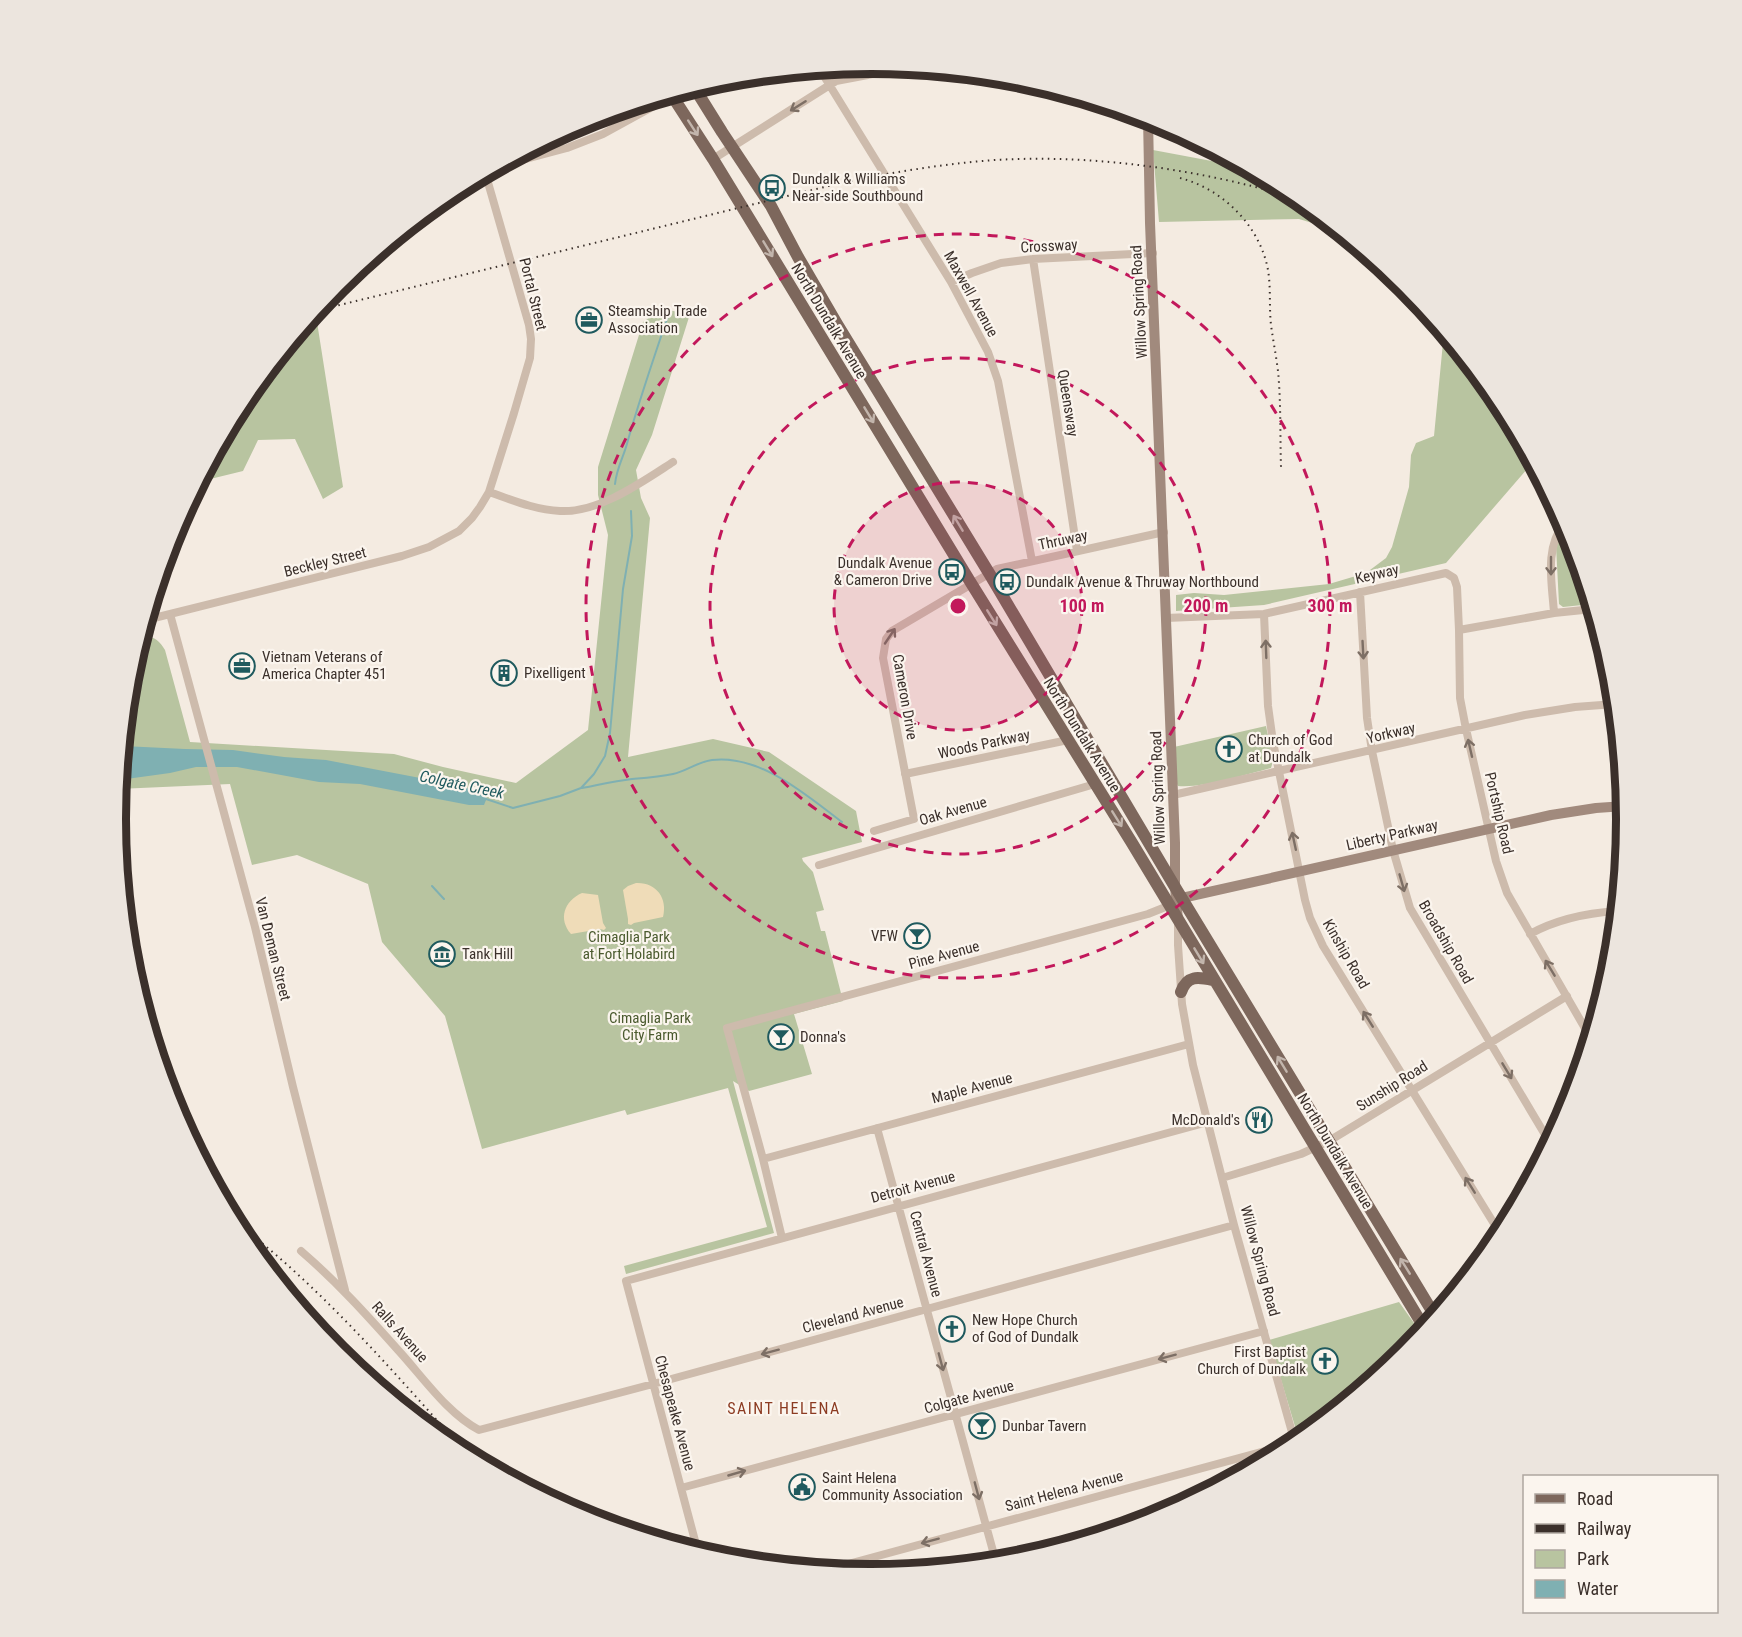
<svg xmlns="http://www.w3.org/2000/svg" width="1742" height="1637" font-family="'Roboto Condensed',sans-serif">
	<rect width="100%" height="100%" fill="#f4ebe1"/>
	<!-- green -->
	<path fill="#b8c4a0" d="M1153,150L1249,168L1291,191L1342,232L1299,219L1159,222Z
		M662,309L690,314L652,435L636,470L641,498L650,518L628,757L713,739L769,752L856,811L862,842L802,858L803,861L813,872L824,910L816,912L821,931H825L843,1001L794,1014L812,1074L749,1091L733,1081L774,1233L626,1274L624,1266L767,1227L728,1088L627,1115L625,1110L482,1149L445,1016L382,942L368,884L297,855L252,865L230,784L118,789L130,671L140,637C153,635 159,640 165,650L190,742L394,754L443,767L516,783L588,730L608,535L598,495V467L643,322Z
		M317,322L343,487L323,499L295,439L258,440L243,471L198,482L243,398L303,325Z
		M1444,332L1489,387L1488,395L1502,405L1533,462L1446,563L1264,605L1176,611V595L1194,593L1224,595L1329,584L1366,573L1386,558L1392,547L1409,487L1411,455L1416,443L1434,436Z
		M1568,527L1569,530L1592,604L1563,607L1559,604L1556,546L1560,536Z
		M1266,726L1273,761L1271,768C1244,775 1205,788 1178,786L1177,784L1174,747Z
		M1399,1302L1421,1333L1297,1433L1269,1340Z"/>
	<!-- sand -->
	<path fill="#efdcb8" d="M636,883C656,882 668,898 663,917L634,923L631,925L628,924V919L623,890L628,886Z
		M582,893L598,895L603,923L606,928L604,930L600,929L571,934C558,919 564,901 582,893Z"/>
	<!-- water -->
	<path fill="#7fb0b2" d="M123,746L185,749L233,750L284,757L326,760L462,786L486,796V800L484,805H469L360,784L319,782L237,767H196L170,773L119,780Z"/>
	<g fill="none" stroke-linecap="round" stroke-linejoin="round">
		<!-- stream -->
		<path stroke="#7fb0b2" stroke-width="2" d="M615,484C617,466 624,457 628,440C640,398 654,357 668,316
			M582,788C598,785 615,781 632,779C645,778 660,777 673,774C687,771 697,762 712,760C760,754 806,795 842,822
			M486,799L513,808L560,796L581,788L594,774L605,756L610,733L623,589L632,536L631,511
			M432,886L444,899"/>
		<!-- street -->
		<path stroke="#cdbbac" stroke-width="8" d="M819,68L951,282L988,352L998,381L1032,561
			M713,159L836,81L910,67
			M1225,162L1227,156
			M495,167L567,148L603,134L685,89
			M1033,259L1077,551
			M951,282L972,273L1001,263L1033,259L1153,253
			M489,492C512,500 536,510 560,511C599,513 642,482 673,462
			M1360,592L1367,718L1372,751L1393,850L1410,908L1550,1143
			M1554,613C1552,582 1544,548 1565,522
			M170,614L255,927L293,1087L345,1290
			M1264,614L1268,706L1273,742L1305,900L1310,918L1323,946L1501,1235
			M1166,618L1264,614L1446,573L1454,578L1457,587L1459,630L1460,698L1466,729L1496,861L1507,893L1590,1037
			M146,620L402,556L429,547L459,531L472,518L480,507L489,492L514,413L530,358L531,339L529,325L485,172
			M1459,630L1554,613L1593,609
			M905,774L1068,740
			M1173,795L1525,715L1575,707L1615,704
			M874,831L914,819L883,658L886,639L892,631L997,569L1164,532
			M819,865L1095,784
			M1178,922V945L1182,1004L1193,1065L1234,1225L1295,1443
			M1530,934C1557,919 1587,913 1617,911
			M877,1128L996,1562
			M763,1159L1189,1044
			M1222,1178L1301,1154L1329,1141L1567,996
			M782,1238L763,1159L727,1028L1148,914L1168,906
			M301,1251C337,1282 366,1314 398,1350C422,1376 447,1413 479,1430L653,1384L1234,1225
			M291,1297L341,1348L366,1377
			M681,1488L1264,1331
			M698,1552L626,1281L1208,1122
			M826,1570L1295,1443L1307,1433"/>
		<!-- secondary -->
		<path stroke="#a18a7d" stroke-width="10" d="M1148,117L1150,223L1175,843V887L1178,920
			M1177,902L1182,898L1551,815L1596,808L1625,806"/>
		<!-- primary -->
		<path stroke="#7d675c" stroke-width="12" d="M694,87L722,132L771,206L798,257L837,324L989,573L1175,887L1435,1316
			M671,94L713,159L971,583L1132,843L1425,1329
			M1181,992C1187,975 1198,977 1213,980"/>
		<!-- rail -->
		<path stroke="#3b302b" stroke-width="2" stroke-dasharray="1.5 4.5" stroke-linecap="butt" d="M1180,178C1223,189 1260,226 1268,270C1271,288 1269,307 1271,325C1273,340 1276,355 1278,371C1281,402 1280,435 1281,467
			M315,311L845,182C894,172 943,164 994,160C1098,154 1203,170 1303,200
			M234,1221C323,1288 395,1374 469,1456"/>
	</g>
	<!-- one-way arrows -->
	<defs><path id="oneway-shaft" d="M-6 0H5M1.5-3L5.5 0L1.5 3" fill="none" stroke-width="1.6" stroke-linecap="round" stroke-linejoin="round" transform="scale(1.5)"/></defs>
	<g stroke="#7d6f65">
		<use href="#oneway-shaft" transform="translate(798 106) rotate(148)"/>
		<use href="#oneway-shaft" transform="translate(1551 566) rotate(90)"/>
		<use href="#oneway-shaft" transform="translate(890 636) rotate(-56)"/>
		<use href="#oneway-shaft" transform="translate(1266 649) rotate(-92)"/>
		<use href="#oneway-shaft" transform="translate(1363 650) rotate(87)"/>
		<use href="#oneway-shaft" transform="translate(1470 748) rotate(-103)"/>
		<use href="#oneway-shaft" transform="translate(1294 841) rotate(-102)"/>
		<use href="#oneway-shaft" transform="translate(1402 883) rotate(74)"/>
		<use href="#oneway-shaft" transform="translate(1550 968) rotate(-121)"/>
		<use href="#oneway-shaft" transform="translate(1368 1019) rotate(-122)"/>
		<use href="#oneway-shaft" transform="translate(1507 1071) rotate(59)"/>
		<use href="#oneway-shaft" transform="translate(1470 1185) rotate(-122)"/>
		<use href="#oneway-shaft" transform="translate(770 1352) rotate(165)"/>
		<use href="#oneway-shaft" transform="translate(1167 1357) rotate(165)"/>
		<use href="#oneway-shaft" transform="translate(941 1362) rotate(75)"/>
		<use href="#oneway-shaft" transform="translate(737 1473) rotate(-16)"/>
		<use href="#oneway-shaft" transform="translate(977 1491) rotate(75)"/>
		<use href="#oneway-shaft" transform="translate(930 1541) rotate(165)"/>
	</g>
	<g stroke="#c2b5ac">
		<use href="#oneway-shaft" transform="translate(693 128) rotate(57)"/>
		<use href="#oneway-shaft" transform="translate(768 249) rotate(59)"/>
		<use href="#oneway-shaft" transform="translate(869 415) rotate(59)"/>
		<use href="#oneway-shaft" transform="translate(958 523) rotate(-121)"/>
		<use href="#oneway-shaft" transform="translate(992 618) rotate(58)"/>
		<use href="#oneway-shaft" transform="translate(1117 819) rotate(58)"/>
		<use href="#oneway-shaft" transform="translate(1199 956) rotate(59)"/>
		<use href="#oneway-shaft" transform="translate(1282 1064) rotate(-121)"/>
		<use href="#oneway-shaft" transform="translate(1405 1266) rotate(-122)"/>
	</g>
	<!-- distance rings -->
	<circle cx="958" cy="606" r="124" fill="#c2185b" fill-opacity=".12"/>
	<g fill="none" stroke="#c2185b" stroke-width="3" stroke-dasharray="10 8">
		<circle cx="958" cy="606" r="124"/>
		<circle cx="958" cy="606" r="248"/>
		<circle cx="958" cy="606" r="372"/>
	</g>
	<!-- icons -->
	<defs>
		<g id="bus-ring" transform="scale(1.35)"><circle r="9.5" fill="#fbf5ee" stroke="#1f5a5e" stroke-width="1.5"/><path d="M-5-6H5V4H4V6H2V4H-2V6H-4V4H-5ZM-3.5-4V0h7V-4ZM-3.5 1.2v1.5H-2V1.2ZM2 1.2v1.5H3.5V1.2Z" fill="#1f5a5e"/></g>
		<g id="office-ring" transform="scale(1.35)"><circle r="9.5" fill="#fbf5ee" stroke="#1f5a5e" stroke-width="1.5"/><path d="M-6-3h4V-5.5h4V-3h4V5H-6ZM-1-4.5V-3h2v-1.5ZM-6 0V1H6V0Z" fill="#1f5a5e"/></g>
		<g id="building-ring" transform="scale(1.35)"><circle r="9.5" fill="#fbf5ee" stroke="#1f5a5e" stroke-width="1.5"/><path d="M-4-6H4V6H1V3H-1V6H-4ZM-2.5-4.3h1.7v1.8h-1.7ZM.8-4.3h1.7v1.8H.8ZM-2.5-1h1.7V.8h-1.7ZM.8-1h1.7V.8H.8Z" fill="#1f5a5e"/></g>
		<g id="church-ring" transform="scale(1.35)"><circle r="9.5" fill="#fbf5ee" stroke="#1f5a5e" stroke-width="1.5"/><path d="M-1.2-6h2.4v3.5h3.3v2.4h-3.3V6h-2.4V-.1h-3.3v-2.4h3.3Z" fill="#1f5a5e"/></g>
		<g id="bar-ring" transform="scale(1.35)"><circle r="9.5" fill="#fbf5ee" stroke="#1f5a5e" stroke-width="1.5"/><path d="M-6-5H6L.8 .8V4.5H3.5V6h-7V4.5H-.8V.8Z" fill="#1f5a5e"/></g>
		<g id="museum-ring" transform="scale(1.35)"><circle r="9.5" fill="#fbf5ee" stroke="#1f5a5e" stroke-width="1.5"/><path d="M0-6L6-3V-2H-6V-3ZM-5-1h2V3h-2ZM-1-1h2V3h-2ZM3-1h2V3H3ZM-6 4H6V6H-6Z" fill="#1f5a5e"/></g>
		<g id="restaurant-ring" transform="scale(1.35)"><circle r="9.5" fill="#fbf5ee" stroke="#1f5a5e" stroke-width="1.5"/><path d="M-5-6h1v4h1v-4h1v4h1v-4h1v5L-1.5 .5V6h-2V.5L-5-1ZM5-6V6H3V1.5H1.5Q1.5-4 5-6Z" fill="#1f5a5e"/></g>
		<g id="civic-ring" transform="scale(1.35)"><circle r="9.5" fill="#fbf5ee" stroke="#1f5a5e" stroke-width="1.5"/><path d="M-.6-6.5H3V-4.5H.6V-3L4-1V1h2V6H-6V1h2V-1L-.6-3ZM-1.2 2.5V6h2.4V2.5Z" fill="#1f5a5e"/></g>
	</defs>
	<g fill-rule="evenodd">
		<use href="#bus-ring" x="772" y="188"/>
		<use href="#office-ring" x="589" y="320"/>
		<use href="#bus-ring" x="952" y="572"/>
		<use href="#bus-ring" x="1007" y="582"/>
		<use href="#office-ring" x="242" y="666"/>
		<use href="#building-ring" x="504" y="673"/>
		<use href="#church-ring" x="1229" y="749"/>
		<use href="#bar-ring" x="917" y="936"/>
		<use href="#museum-ring" x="442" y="954"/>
		<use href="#bar-ring" x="781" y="1037"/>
		<use href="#restaurant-ring" x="1259" y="1120"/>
		<use href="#church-ring" x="952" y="1329"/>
		<use href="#church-ring" x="1325" y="1361"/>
		<use href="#bar-ring" x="982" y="1426"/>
		<use href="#civic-ring" x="802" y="1487"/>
	</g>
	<g text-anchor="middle" stroke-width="4.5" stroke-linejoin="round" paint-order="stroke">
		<!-- poi labels -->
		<g font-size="15" fill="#3b302b" stroke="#fbf5ee" text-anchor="start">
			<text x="792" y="184">Dundalk &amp; Williams<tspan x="792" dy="17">Near-side Southbound</tspan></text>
			<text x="608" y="316">Steamship Trade<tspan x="608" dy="17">Association</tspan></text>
			<text x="932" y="568" text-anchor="end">Dundalk Avenue<tspan x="932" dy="17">&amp; Cameron Drive</tspan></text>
			<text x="1026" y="587">Dundalk Avenue &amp; Thruway Northbound</text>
			<text x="262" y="662">Vietnam Veterans of<tspan x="262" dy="17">America Chapter 451</tspan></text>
			<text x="524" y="678">Pixelligent</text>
			<text x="1248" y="745">Church of God<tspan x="1248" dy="17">at Dundalk</tspan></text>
			<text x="898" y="941" text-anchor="end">VFW</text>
			<text x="462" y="959">Tank Hill</text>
			<text x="800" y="1042">Donna's</text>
			<text x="1240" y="1125" text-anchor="end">McDonald's</text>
			<text x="972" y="1325">New Hope Church<tspan x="972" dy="17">of God of Dundalk</tspan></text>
			<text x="1306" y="1357" text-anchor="end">First Baptist<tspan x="1306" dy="17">Church of Dundalk</tspan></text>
			<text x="1002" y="1431">Dunbar Tavern</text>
			<text x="822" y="1483">Saint Helena<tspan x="822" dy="17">Community Association</tspan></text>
		</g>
		<!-- street labels -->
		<g font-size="15" fill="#3b302b" stroke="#fbf5ee">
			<text transform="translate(1049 246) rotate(-3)" y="5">Crossway</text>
			<text transform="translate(533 294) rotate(76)" y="5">Portal Street</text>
			<text transform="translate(971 294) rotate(61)" y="5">Maxwell Avenue</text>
			<text transform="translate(1139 302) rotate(-93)" y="5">Willow Spring Road</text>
			<text transform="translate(829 321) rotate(59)" y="5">North Dundalk Avenue</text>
			<text transform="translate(1068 403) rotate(81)" y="5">Queensway</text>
			<text transform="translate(1063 540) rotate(-12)" y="5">Thruway</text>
			<text transform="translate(325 562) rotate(-14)" y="5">Beckley Street</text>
			<text transform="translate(1377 574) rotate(-13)" y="5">Keyway</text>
			<text transform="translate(905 697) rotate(80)" y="5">Cameron Drive</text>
			<text transform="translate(1391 733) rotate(-13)" y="5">Yorkway</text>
			<text transform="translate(1082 735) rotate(58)" y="5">North Dundalk Avenue</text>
			<text transform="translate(984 744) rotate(-12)" y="5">Woods Parkway</text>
			<text transform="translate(1158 788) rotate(-92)" y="5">Willow Spring Road</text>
			<text transform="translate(953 811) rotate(-16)" y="5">Oak Avenue</text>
			<text transform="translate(1499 813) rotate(77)" y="5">Portship Road</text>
			<text transform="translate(1392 835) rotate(-13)" y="5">Liberty Parkway</text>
			<text transform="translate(1446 942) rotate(60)" y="5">Broadship Road</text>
			<text transform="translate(273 949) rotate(76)" y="5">Van Deman Street</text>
			<text transform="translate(1346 954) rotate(60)" y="5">Kinship Road</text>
			<text transform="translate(944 955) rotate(-15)" y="5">Pine Avenue</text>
			<text transform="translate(1392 1086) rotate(-32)" y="5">Sunship Road</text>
			<text transform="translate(972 1088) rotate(-15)" y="5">Maple Avenue</text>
			<text transform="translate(1335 1151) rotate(59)" y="5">North Dundalk Avenue</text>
			<text transform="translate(913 1187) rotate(-15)" y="5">Detroit Avenue</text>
			<text transform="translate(926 1254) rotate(75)" y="5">Central Avenue</text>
			<text transform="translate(1260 1261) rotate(75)" y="5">Willow Spring Road</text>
			<text transform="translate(853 1315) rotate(-15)" y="5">Cleveland Avenue</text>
			<text transform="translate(400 1332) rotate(48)" y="5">Ralls Avenue</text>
			<text transform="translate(969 1397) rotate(-15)" y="5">Colgate Avenue</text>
			<text transform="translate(675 1413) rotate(75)" y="5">Chesapeake Avenue</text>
			<text transform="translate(1064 1491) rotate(-15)" y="5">Saint Helena Avenue</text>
		</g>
		<!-- park labels -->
		<g font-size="15" fill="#4a5a2e" stroke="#fbf5ee">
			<text x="629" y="942">Cimaglia Park<tspan x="629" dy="17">at Fort Holabird</tspan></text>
			<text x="650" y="1023">Cimaglia Park<tspan x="650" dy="17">City Farm</tspan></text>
		</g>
		<!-- water labels -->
		<g font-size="16" font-style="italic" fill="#1f5a5e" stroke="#fbf5ee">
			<text transform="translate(462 784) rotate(12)" y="6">Colgate Creek</text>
		</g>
		<!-- neighbourhood labels -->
		<g font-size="16" letter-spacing="1.5" fill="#8c3b22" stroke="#fbf5ee">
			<text x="784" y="1414">SAINT HELENA</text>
		</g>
	</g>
	<!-- crop -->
	<path d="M0 0H1742V1637H0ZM126 819a745 745 0 1 1 1490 0a745 745 0 1 1-1490 0Z" fill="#ece5de" fill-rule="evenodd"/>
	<path fill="none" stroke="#3b302b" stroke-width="8" d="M126 819a745 745 0 1 1 1490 0a745 745 0 1 1-1490 0Z"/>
	<circle cx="958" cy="606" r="9" fill="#c2185b" stroke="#fbf5ee" stroke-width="3"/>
	<g font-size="18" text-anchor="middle" font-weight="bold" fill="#c2185b" stroke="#fbf5ee" stroke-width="4.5" stroke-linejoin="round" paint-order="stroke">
		<text x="1082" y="612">100 m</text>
		<text x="1206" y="612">200 m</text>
		<text x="1330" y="612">300 m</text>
	</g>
	<!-- legend -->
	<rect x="1523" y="1475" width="195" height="138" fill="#fbf5ee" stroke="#aea6a0" stroke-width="1.5"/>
	<rect x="1535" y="1494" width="30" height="9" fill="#7d675c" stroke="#aea6a0" stroke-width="1.5"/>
	<text x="1577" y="1505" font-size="18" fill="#3b302b">Road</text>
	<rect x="1535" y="1524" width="30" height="9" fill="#3b302b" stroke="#aea6a0" stroke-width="1.5"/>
	<text x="1577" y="1535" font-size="18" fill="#3b302b">Railway</text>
	<rect x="1535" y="1550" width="30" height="18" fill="#b8c4a0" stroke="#aea6a0" stroke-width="1.5"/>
	<text x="1577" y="1565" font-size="18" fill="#3b302b">Park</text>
	<rect x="1535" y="1580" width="30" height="18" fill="#7fb0b2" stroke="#aea6a0" stroke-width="1.5"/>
	<text x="1577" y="1595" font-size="18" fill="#3b302b">Water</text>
</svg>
